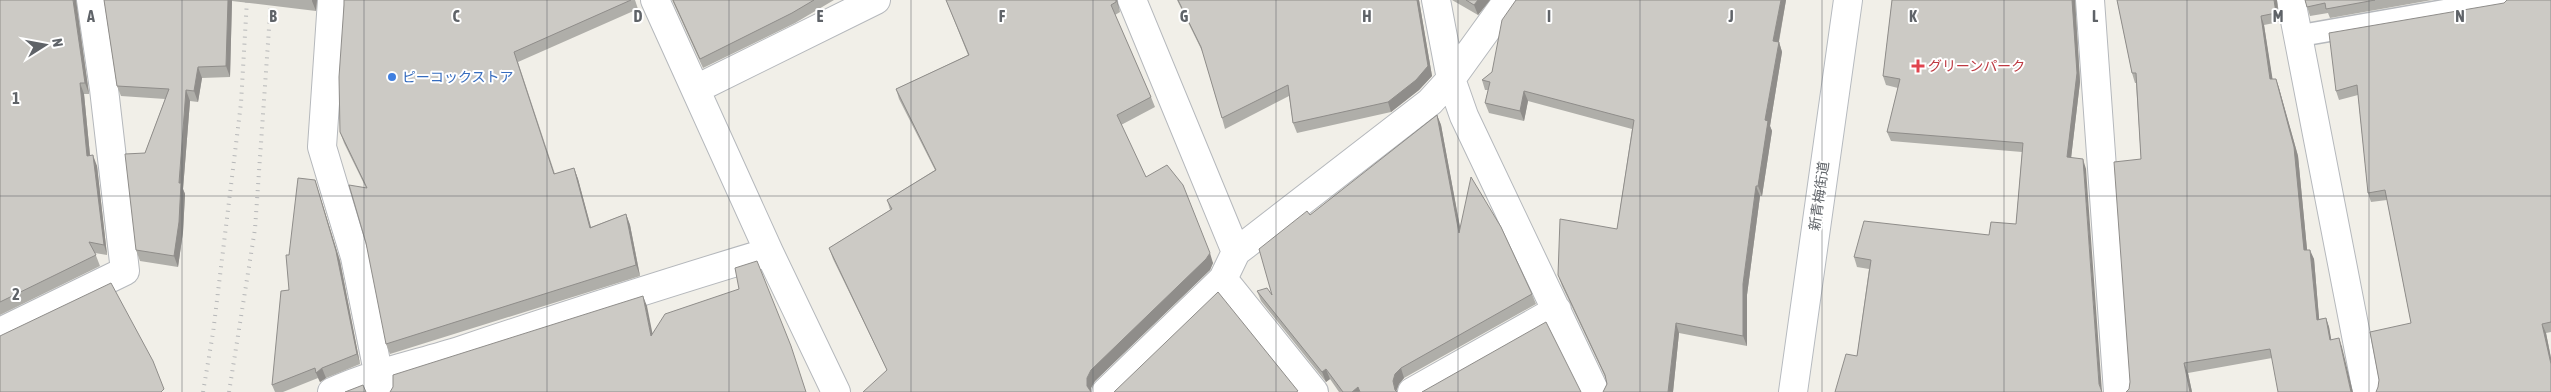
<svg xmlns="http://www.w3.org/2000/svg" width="2551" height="392" font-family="'Asap Condensed','Noto Sans JP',sans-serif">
	<rect width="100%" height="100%" fill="#f1efe8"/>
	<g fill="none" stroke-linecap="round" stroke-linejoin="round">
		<!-- lane casing -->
		<g stroke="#b5b8bc" stroke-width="24">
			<path id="lane" d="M2298,36L2505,0"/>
		</g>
		<!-- street casing -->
		<g stroke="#b5b8bc" stroke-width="30">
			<path id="street" d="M332,0L322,147L355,257L382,392
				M655,0L769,252L836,392
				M1132,0L1236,252
				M1436,0L1451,79L1464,116L1595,392
				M2090,0L2118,392
				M2291,0L2367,392
				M696,89L876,0
				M1223,279L1314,392
				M0,332L125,271L104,89L91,0
				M332,392C373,373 418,364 462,350C564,316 666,283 769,252
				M1106,392L1223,279L1236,252L1430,102L1451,79L1508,0
				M1412,392L1557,310"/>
		</g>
		<!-- secondary casing -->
		<g stroke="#b6babf" stroke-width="30">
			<path id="secondary" d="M1793,392L1848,0"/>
		</g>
		<!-- lane -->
		<use href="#lane" stroke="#fff" stroke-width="21"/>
		<!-- street -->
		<use href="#street" stroke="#fff" stroke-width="28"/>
		<!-- secondary -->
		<use href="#secondary" stroke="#fff" stroke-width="28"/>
		<!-- rail -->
		<path stroke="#b6b7b8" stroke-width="4" stroke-dasharray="1 6" stroke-linecap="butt" d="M203,392L213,333L241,103L247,0
			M229,392L255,229L271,0"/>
	</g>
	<!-- wall -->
	<path fill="#afaea9" d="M0,0L76,2L89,94H84L90,155L97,166L107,255L95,253L100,266L0,315Z
		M104,0H317L316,11L232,1L230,77L202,78L198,102L190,101L183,189L185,194L183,232L178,267L140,261L136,250L145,153L165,99L121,96L117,86Z
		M344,0H635L638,9L518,62L555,174L574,168L578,179L591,227L626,214L630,225L640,276L390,354L386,344L366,188L344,143L340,132Z
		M672,0H834L795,23L703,68Z
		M946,0H1117L1120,12L1115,15L1151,97L1155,107L1121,125L1146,177L1213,263L1210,270L1095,381L1091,388L887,370L833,259L829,248L890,210L887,200L935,170L899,99L896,89L968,55Z
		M1177,0H1419L1432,76L1419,90L1391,112L1297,133L1293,123L1289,96L1225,129L1222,118L1203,53Z
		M1452,0H1490L1478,15Z
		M1516,0H1786L1779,42L1782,52L1770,126L1772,131L1762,196H1760L1747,295V346L1679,333L1673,392H1603L1607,384L1606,379L1562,286L1558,275L1617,229L1632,129L1528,101L1524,121L1489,113L1485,103L1488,90H1485L1482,80L1492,72Z
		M1892,0H2075L2080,82L2071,158L2086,169L1857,356L1869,269L1857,267L1854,257L1989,235L2016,224L2022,152L1891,141L1887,132L1898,88L1886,85L1883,76Z
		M2117,0H2277L2279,22L2264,25L2272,79H2276L2279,88L2298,156L2307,250L2314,259L2319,319L2326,318L2329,327L2331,340L2342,347L2272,358L2188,373L2192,392H2126L2129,389L2130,382L2141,159L2136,83H2135L2132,73Z
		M2305,0H2432L2330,18L2328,13L2310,16Z
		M2551,0V332L2546,333L2551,358V392L2378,387L2411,323L2387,200L2371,202L2368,193L2358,95L2339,100L2336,91Z
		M1437,115L1441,125L1460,228L1532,294L1536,304L1404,378L1399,384L1396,391L1397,392H1339L1330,379L1326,382L1261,301L1257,291L1272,295L1310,215Z
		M315,180L340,261L360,364L326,378L320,382L318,378L283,392H275L272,385L289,290V255Z"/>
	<!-- shaded-wall -->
	<path fill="#8f8d8a" d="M73,0H76L89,94L85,83Z
		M228,0H232V1L230,77L226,66Z
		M312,0H317L316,11L312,1Z
		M1116,0H1117L1120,12Z
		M1417,0H1419L1432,76L1419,90L1391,112L1388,102Z
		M1478,0H1490L1478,15L1474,5Z
		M1781,0H1786L1777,51L1773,41Z
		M2072,0H2075L2080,82L2070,167L2067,157Z
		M2274,0H2277L2279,22L2276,13Z
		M2261,16L2264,25L2274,88L2270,79Z
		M1779,42L1782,52L1770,126L1772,131L1762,196L1758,186L1765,120Z
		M198,67L202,78L198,102L194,91Z
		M2276,79L2279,88L2298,156L2308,259L2304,250Z
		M80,83L84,94L91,166L87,156Z
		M186,90L190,101L183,189L185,194L183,232L178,267L174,256Z
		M1524,91L1528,101L1524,121L1520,111Z
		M1437,115L1441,125L1463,243L1459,233Z
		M93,155L97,166L107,255L104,245Z
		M2083,159L2086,169L2102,392L2099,384Z
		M574,168L578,179L594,239L590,228Z
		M315,180L340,261L360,364L357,354Z
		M1756,186L1760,196L1747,295V346L1743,336V284Z
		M626,214L630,225L640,276L636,265Z
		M2310,250L2314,259L2320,329L2317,320Z
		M1210,253L1213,263L1210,270L1095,381L1091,388V392L1087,386V378L1091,370Z
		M643,296L647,306L655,346L651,336Z
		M2326,318L2329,327L2333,349L2330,340Z
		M1676,323L1679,333L1673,392H1668Z
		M2542,324L2546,333L2551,358V364Z
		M2339,338L2342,347L2353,392H2351Z
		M2184,363L2188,373L2192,392H2190Z
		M322,368L326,378L320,382L316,373Z
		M1401,368L1404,378L1399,384L1396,392L1393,381L1395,374Z
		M1326,369L1330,379L1326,382L1322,372Z
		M1358,387L1360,392H1352Z"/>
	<!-- building -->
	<path fill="#cccac5" stroke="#8f8d8a" d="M0,0H73L85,83H80L87,156L93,155L104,245L89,242L96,255L0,302Z
		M104,0H228L226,66L198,67L194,91L186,90L179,183H181L179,222L174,256L136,250L125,154L145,153L169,89L117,86Z
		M344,0H631L514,52L554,174L574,168L590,228L626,214L636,265L386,344L366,243L349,185L367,188L340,132L339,77L344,5Z
		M673,0H814L792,13L700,59Z
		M946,0H1116V2L1111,5L1151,97L1117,115L1146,177L1167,165L1183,185L1210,253L1206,259L1091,370L1087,378V386L1091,392H863L887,370L829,248L892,209L887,200L936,170L896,89L969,55Z
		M1178,0H1417L1428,66L1416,80L1388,102L1293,123L1288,85L1222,118L1201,47Z
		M1466,0H1478L1474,5Z
		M1516,0H1781L1773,41L1779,42L1765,120L1768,121L1758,186H1756L1743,284V336L1676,323L1668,392H1603L1607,384L1605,375L1558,275L1560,219L1617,229L1634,120L1524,91L1520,111L1485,103L1490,82L1482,80L1492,72L1502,20Z
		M1892,0H2072L2077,73L2067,157L2083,159L2099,384L2102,392H1835L1846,354L1857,356L1871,260L1854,257L1864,221L1989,235L1991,222L2016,224L2023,143L1887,132L1900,79L1883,76Z
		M2117,0H2274L2276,13L2261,16L2270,79H2276L2294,147L2304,250H2310L2317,320L2326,318L2330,340L2339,338L2351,392H2278L2270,349L2184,363L2190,392H2126L2129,389L2130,382L2114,162L2141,159L2136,73H2132Z
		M2305,0H2375L2326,9L2325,3L2307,7Z
		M2507,0H2551V322L2542,324L2551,364V392H2376L2378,387L2379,380L2370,332L2411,323L2385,190L2368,193L2357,85L2336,91L2329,33L2504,3Z
		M1437,115L1459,233L1471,177L1501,227L1532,294L1401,368L1395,374L1393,381L1395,390L1397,392H1360L1358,387L1352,392H1343L1326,369L1322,372L1257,291L1267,288L1272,295L1259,249L1307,211L1310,215Z
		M298,178L315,180L336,251L357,354L322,368L316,373L315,368L272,385L281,291L289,290L286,255H289Z
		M757,261L791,346L806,392H390L393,387V375L643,296L651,336L665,314L739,289L735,268Z
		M111,283L153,361L164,389L161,392H0V336L2,335Z
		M1218,292L1298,391L1296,392H1114Z
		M1546,322L1581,392H1422Z
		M363,385L366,392H345Z"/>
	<!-- grid -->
	<path fill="none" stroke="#5f6368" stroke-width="1" stroke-opacity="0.55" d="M182,0V392M364,0V392M547,0V392M729,0V392M911,0V392M1093,0V392M1276,0V392M1458,0V392M1640,0V392M1822,0V392M2004,0V392M2187,0V392M2369,0V392M0,196H2551"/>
	<!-- markers -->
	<path fill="#e0444e" stroke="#fff" stroke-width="2" d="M1915.5 58.5h5v5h5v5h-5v5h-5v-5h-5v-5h5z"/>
	<circle fill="#3f7fe0" stroke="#fff" stroke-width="2" cx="392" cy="77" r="5"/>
	<g text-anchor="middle" stroke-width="4" stroke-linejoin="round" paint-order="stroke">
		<!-- health labels -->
		<g font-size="14" fill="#be3a42" stroke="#fff" text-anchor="start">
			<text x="1928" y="71">グリーンパーク</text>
		</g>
		<!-- shop labels -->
		<g font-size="14" fill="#366cbe" stroke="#fff" text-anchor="start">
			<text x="402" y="82">ピーコックストア</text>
		</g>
		<!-- street labels -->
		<g font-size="14" fill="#5f6368" stroke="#fff">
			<text transform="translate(1819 196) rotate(-82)" y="5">新青梅街道</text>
		</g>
	</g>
	<g font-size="16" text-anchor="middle" font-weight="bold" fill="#5f6368" stroke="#fff" stroke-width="4" stroke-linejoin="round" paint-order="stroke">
		<text x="91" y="22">A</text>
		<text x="273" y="22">B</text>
		<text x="456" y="22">C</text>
		<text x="638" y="22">D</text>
		<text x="820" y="22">E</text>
		<text x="1002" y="22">F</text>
		<text x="1184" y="22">G</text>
		<text x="1367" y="22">H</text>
		<text x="1549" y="22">I</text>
		<text x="1731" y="22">J</text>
		<text x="1913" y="22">K</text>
		<text x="2095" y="22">L</text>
		<text x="2278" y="22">M</text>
		<text x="2460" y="22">N</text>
		<text x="16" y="104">1</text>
		<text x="16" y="300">2</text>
	</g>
	<!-- north arrow -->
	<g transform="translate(45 45) rotate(79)" stroke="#ffffff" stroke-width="4" paint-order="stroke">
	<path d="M0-4L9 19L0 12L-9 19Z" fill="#5f6368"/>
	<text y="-8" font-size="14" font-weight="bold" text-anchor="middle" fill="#5f6368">N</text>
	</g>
</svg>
